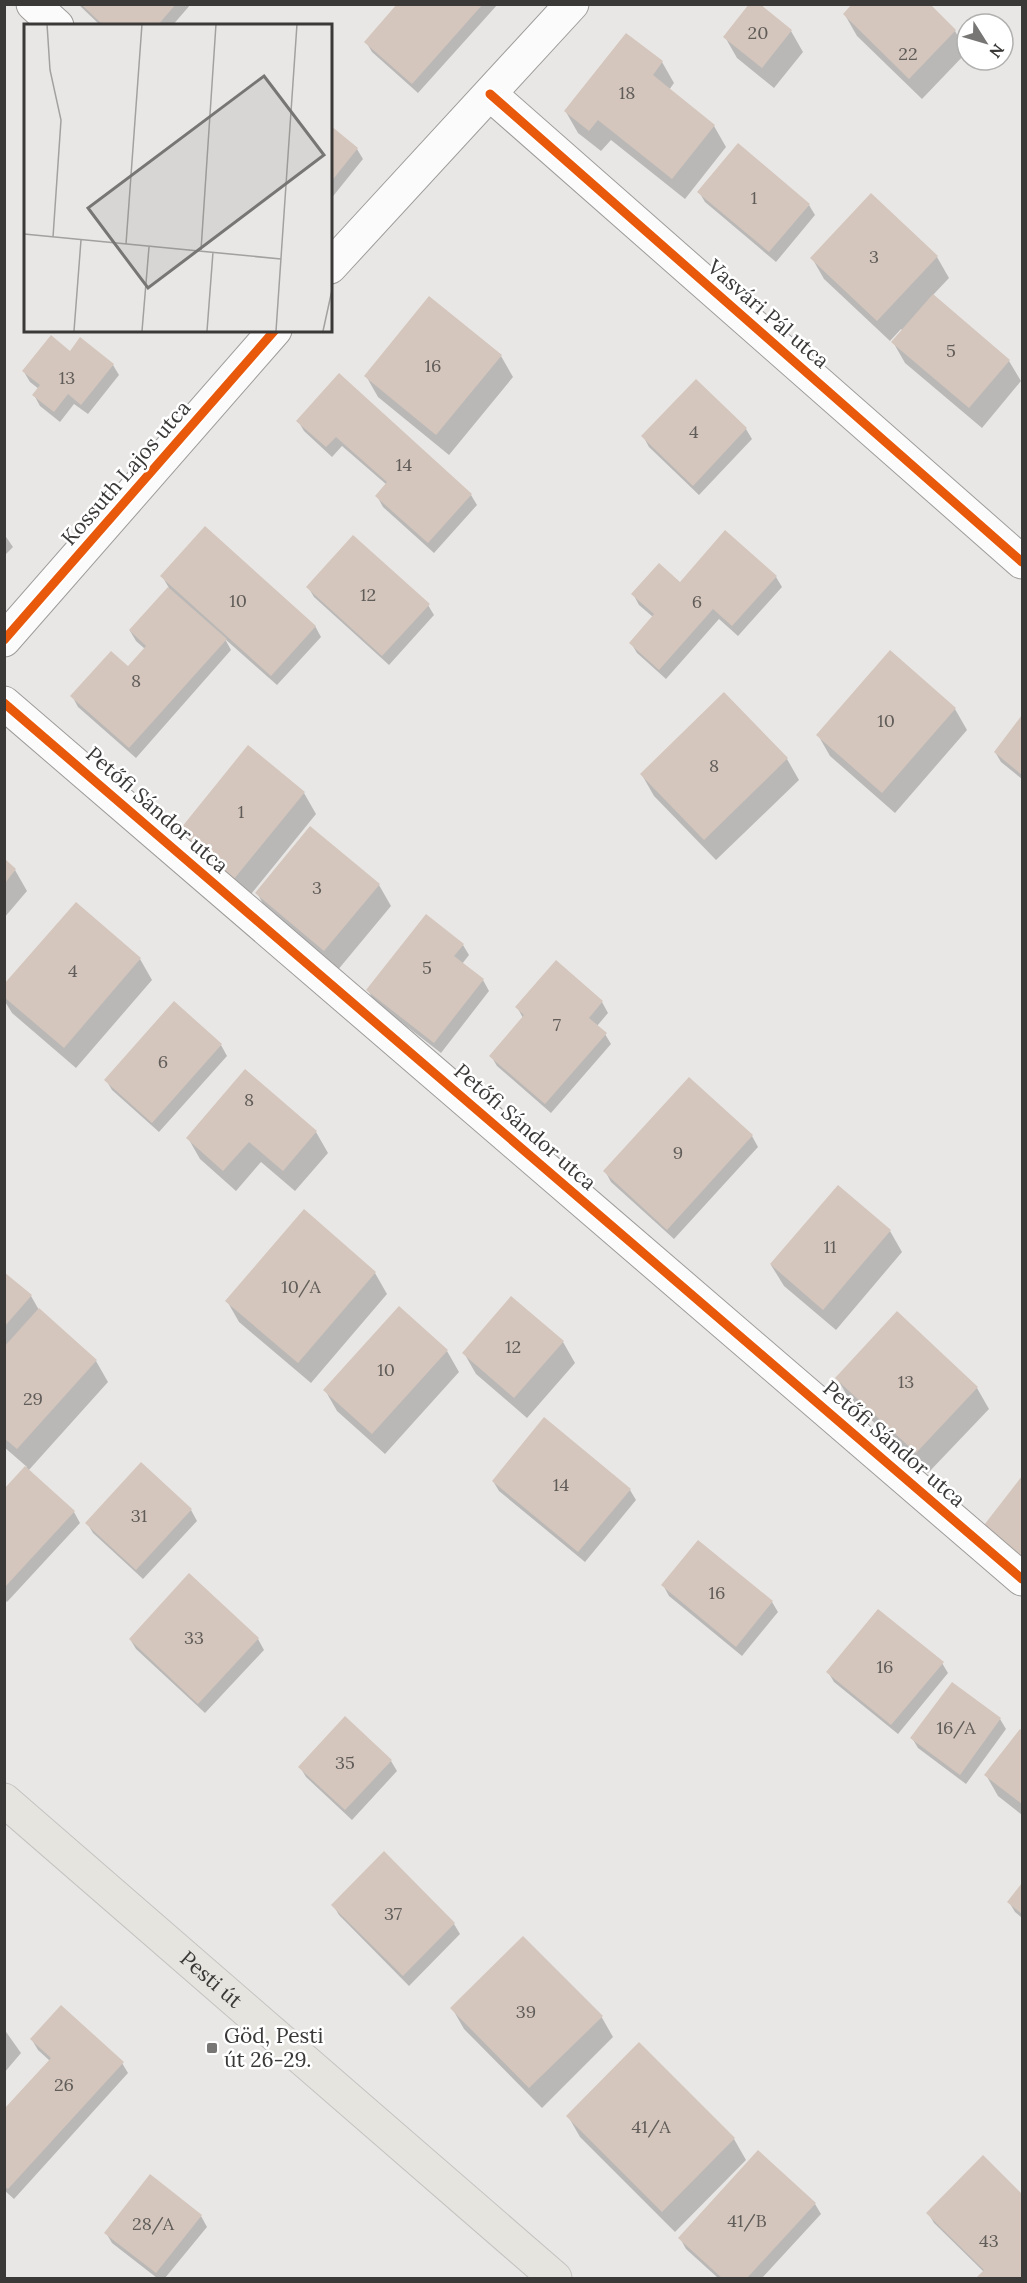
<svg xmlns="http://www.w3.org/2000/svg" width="1027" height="2283" font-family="Lora,serif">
	<rect width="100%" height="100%" fill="#e9e7e5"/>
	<!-- shadow -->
	<path fill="#0003" d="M78,4H191L172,26H101Z
		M399,4H498L418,93L372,52L366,42Z
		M845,15L955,31L967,52L922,99L857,36Z
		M791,31L803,52L774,88L737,58L725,37Z
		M662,62L674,83L669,90L714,126L726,147L685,199L611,140L601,151L578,133L566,112Z
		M330,127L357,149L363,159L330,200Z
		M699,192L809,205L815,215L776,262L705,202Z
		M872,195L937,257L949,278L933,295L1009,361L1021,381L982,428L905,363L893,342L903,331L901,329L890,341L824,279L812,258Z
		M70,353L113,365L119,375L88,414L74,404L60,422L40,406L34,395L39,389L30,382L24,372Z
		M501,356L513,377L449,455L378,397L366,376Z
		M339,375L471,495L477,505L434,553L383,507L377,496L387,485L342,446L332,457L304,431L298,421Z
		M696,381L746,429L752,439L699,495L649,447L643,436Z
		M4,534L13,547L4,556Z
		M162,576L315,626L321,637L277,685L225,639L231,650L136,758L78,707L72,696L128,668L145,649L136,641L130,631L169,588Z
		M776,577L782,587L738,636L719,619L666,679L637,653L631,643L653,617L639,605L633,594L681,584Z
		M308,587L428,605L434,615L389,665L314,597Z
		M955,709L967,730L895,813L830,756L818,735Z
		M1022,718V779L1001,762L995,752Z
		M787,759L799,780L716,860L654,796L642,775Z
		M304,793L316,814L247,899L191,854Z
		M4,861L15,870L27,891L4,918Z
		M379,885L391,906L337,971L269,914L257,893Z
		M463,945L469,955L462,964L483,980L489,991L441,1053L374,1001L368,990Z
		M140,959L152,980L76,1068L12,1013L4,1000V987Z
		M556,962L602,1002L608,1013L597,1026L605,1034L611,1044L551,1113L497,1066L491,1056L523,1018L517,1007Z
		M221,1045L227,1056L159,1132L112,1090L106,1080Z
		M689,1079L752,1136L758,1147L674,1239L611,1182L605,1171Z
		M316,1132L328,1153L295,1191L261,1162L236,1191L200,1159L188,1138Z
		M304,1211L375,1273L387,1294L311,1383L239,1322L227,1301Z
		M890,1231L902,1252L836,1330L784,1286L771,1265Z
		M4,1274L31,1296L39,1310L96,1361L108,1382L28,1471L74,1512L80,1523L7,1602L4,1600V1491L27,1467L4,1447Z
		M563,1342L575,1363L527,1418L476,1374L464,1353Z
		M447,1351L459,1372L385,1454L337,1411L325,1390Z
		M837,1378L977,1388L989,1409L928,1473L849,1399Z
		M141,1464L191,1510L197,1521L143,1579L93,1533L87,1523Z
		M1022,1479V1566L983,1529Z
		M493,1481L630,1490L636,1500L585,1562L499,1491Z
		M190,1575L258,1639L264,1650L205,1713L136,1649L130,1639Z
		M663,1585L772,1602L778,1612L742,1656L669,1596Z
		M942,1663L948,1673L898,1734L834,1682L828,1672Z
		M1000,1719L1006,1729L966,1784L918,1748L912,1738Z
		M1020,1731L1022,1732V1815L998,1796L986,1775Z
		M391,1761L397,1771L352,1820L306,1777L300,1767Z
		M1022,1885V1918L1015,1912L1009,1902Z
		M333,1905L454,1924L460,1934L409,1986L339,1915Z
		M452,2008L601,2016L613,2037L542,2108L464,2029Z
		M4,2029L21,2053L4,2073Z
		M32,2040L122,2063L128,2073L14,2199L4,2190V2111L50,2061L38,2050Z
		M639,2045L734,2139L746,2160L675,2232L580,2137L568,2116Z
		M983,2158L1022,2196V2278H978L984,2272L934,2223L928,2213Z
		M815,2204L821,2214L762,2278H718L686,2249L680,2238Z
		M201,2216L207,2227L165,2278H157L112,2243L106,2233Z"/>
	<!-- building -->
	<path fill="#d4c6bc" d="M81,4H176L157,26H104Z
		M397,4H483L412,84L364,42Z
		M749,4H760L792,30L762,68L723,37Z
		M852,4H930L956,30L909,79L843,14Z
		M626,33L663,61L653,75L715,125L672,179L598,120L589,131L564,111Z
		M330,125L358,148L330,183Z
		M738,143L810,204L769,252L697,192Z
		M871,193L938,256L877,321L810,258Z
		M933,294L1010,360L969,408L891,342Z
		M429,296L502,355L436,435L364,376Z
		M51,335L70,351L80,337L114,364L81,405L68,394L54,412L32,395L40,385L22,371Z
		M339,373L472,494L428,543L375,496L387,482L336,437L326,447L296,421Z
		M696,379L747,428L693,486L641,436Z
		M205,526L316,626L271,676L160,576Z
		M725,530L777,576L732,626L713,609L659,670L629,643L654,614L631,594L659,563L680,582Z
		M353,535L430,604L382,656L306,587Z
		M168,587L227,639L129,748L70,696L111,651L128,666L146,646L129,630Z
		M890,650L956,708L882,793L816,735Z
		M724,692L788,758L704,840L640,774Z
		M1022,715V775L994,752Z
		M248,745L305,792L234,879L177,833Z
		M310,826L380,884L324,951L255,893Z
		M5,859L16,869L5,883Z
		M76,902L141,958L64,1048L4,997V984Z
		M426,914L464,944L454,956L484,979L434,1043L366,990Z
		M556,960L603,1001L589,1018L607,1033L545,1104L489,1056L524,1015L515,1007Z
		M174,1001L222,1044L152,1123L104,1080Z
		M245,1069L317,1131L283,1171L249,1142L223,1171L186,1138Z
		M689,1077L753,1135L667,1230L603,1171Z
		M838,1185L891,1230L823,1310L770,1264Z
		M304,1209L376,1272L298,1363L225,1301Z
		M4,1272L32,1295L4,1327Z
		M511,1296L564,1341L514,1398L462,1353Z
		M399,1306L448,1350L372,1434L323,1390Z
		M39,1308L97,1360L17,1449L4,1438V1347Z
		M897,1311L978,1387L916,1453L835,1378Z
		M544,1417L631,1489L578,1552L492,1481Z
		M141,1462L192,1509L136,1570L85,1523Z
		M25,1466L75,1511L4,1588V1489Z
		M1022,1476V1562L981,1529Z
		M698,1540L773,1601L736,1647L661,1585Z
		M189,1573L259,1638L198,1704L129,1639Z
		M878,1609L944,1662L891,1725L826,1672Z
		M952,1682L1001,1718L960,1775L910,1738Z
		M345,1716L392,1760L345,1810L298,1767Z
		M1020,1729L1022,1730V1804L984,1775Z
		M384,1851L455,1923L403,1976L331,1905Z
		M1022,1883V1914L1007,1902Z
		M523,1936L603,2016L529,2088L450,2008Z
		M61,2005L124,2062L8,2189L4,2186V2109L51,2058L30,2039Z
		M639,2042L735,2138L662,2212L566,2116Z
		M758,2150L816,2203L747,2278H722L678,2238Z
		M983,2155L1022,2194V2278H976L984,2270L926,2213Z
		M150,2174L202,2215L156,2273L104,2233Z"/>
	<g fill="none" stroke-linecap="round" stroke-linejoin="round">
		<!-- minor casing -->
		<g stroke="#9d9c9a" stroke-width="35">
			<path id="minor" d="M33,4L57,26
				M490,94L1022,562
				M330,267L572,4
				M4,640L275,330
				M4,703L1022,1579"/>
		</g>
		<!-- primary casing -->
		<g stroke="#c4c3c2" stroke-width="35">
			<g id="primary">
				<path id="s1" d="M4,1800L555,2278"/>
			</g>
		</g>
		<!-- minor -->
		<use href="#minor" stroke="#fcfbfb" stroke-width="33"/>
		<!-- primary -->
		<use href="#primary" stroke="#e6e4de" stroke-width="33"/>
		<!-- cycleway casing -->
		<g stroke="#fff" stroke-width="13">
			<path id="cycleway" d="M490,94L1022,562
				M4,640L275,330
				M4,703L1022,1579"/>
		</g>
		<!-- cycleway -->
		<use href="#cycleway" stroke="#e8590c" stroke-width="9"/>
	</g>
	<!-- markers -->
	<rect fill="#777675" stroke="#fff" stroke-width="2" x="206" y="2042" width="12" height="12" rx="3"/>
	<g text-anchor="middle" stroke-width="5" stroke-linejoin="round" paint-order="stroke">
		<!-- number labels -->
		<g font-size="18" fill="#605c59">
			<text x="758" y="39">20</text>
			<text x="908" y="60">22</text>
			<text x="627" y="99">18</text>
			<text x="754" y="204">1</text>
			<text x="874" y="263">3</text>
			<text x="951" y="357">5</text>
			<text x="433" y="372">16</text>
			<text x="67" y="384">13</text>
			<text x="694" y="438">4</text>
			<text x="404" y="471">14</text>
			<text x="368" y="601">12</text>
			<text x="238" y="607">10</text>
			<text x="697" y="608">6</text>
			<text x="136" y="687">8</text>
			<text x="886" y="727">10</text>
			<text x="714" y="772">8</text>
			<text x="241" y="818">1</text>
			<text x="317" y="894">3</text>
			<text x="427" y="974">5</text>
			<text x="73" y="977">4</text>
			<text x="557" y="1031">7</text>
			<text x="163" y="1068">6</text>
			<text x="249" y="1106">8</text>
			<text x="678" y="1159">9</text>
			<text x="830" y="1253">11</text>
			<text x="301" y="1293">10/A</text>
			<text x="513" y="1353">12</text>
			<text x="386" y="1376">10</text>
			<text x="906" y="1388">13</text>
			<text x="33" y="1405">29</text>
			<text x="561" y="1491">14</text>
			<text x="139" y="1522">31</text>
			<text x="717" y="1599">16</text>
			<text x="194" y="1644">33</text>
			<text x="885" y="1673">16</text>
			<text x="956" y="1734">16/A</text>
			<text x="345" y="1769">35</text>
			<text x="393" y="1920">37</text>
			<text x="526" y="2018">39</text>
			<text x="64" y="2091">26</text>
			<text x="651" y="2133">41/A</text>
			<text x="747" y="2227">41/B</text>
			<text x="153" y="2230">28/A</text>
			<text x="989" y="2247">43</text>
		</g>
		<!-- street labels -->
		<g font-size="21" fill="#3a3938" stroke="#fff">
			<text transform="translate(768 314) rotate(41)" y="7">Vasvári Pál utca</text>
			<text transform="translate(126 473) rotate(-49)" y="7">Kossuth Lajos utca</text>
			<text transform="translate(157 810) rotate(41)" y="7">Petőfi Sándor utca</text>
			<text transform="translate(525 1127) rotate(41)" y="7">Petőfi Sándor utca</text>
			<text transform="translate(894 1444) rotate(41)" y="7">Petőfi Sándor utca</text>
			<text dy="7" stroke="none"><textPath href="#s1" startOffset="274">Pesti út</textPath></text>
		</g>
		<!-- poi labels -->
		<g font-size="21" fill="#3a3938" stroke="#fff" text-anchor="start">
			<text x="224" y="2043">Göd, Pesti<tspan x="224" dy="24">út 26-29.</tspan></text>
		</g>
	</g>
	<!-- overview -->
	<g transform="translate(24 24)">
		<rect width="308" height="308" fill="#e9e7e5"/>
		<path fill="none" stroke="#a3a1a0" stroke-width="1.5" d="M23,0L26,46L37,96L29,213M0,210L257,235M102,220L118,0M177,226L192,0M50,307L57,216M118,307L125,223M183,307L189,228M252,307L273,0M299,307L308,266"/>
		<path fill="#777675" fill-opacity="0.15" stroke="#777675" stroke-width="3" d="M240,52L300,131L124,264L64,184Z"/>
		<rect width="308" height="308" fill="none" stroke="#3a3938" stroke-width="3"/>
	</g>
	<!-- border -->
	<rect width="1027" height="2283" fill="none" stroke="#3a3938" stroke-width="12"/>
	<!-- north arrow -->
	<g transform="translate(985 42) rotate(127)"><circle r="28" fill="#ffffff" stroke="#b0b0af" stroke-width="1.5"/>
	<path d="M0-4.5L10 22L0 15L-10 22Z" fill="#777675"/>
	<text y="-9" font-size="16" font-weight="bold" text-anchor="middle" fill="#3a3938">N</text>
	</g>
</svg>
